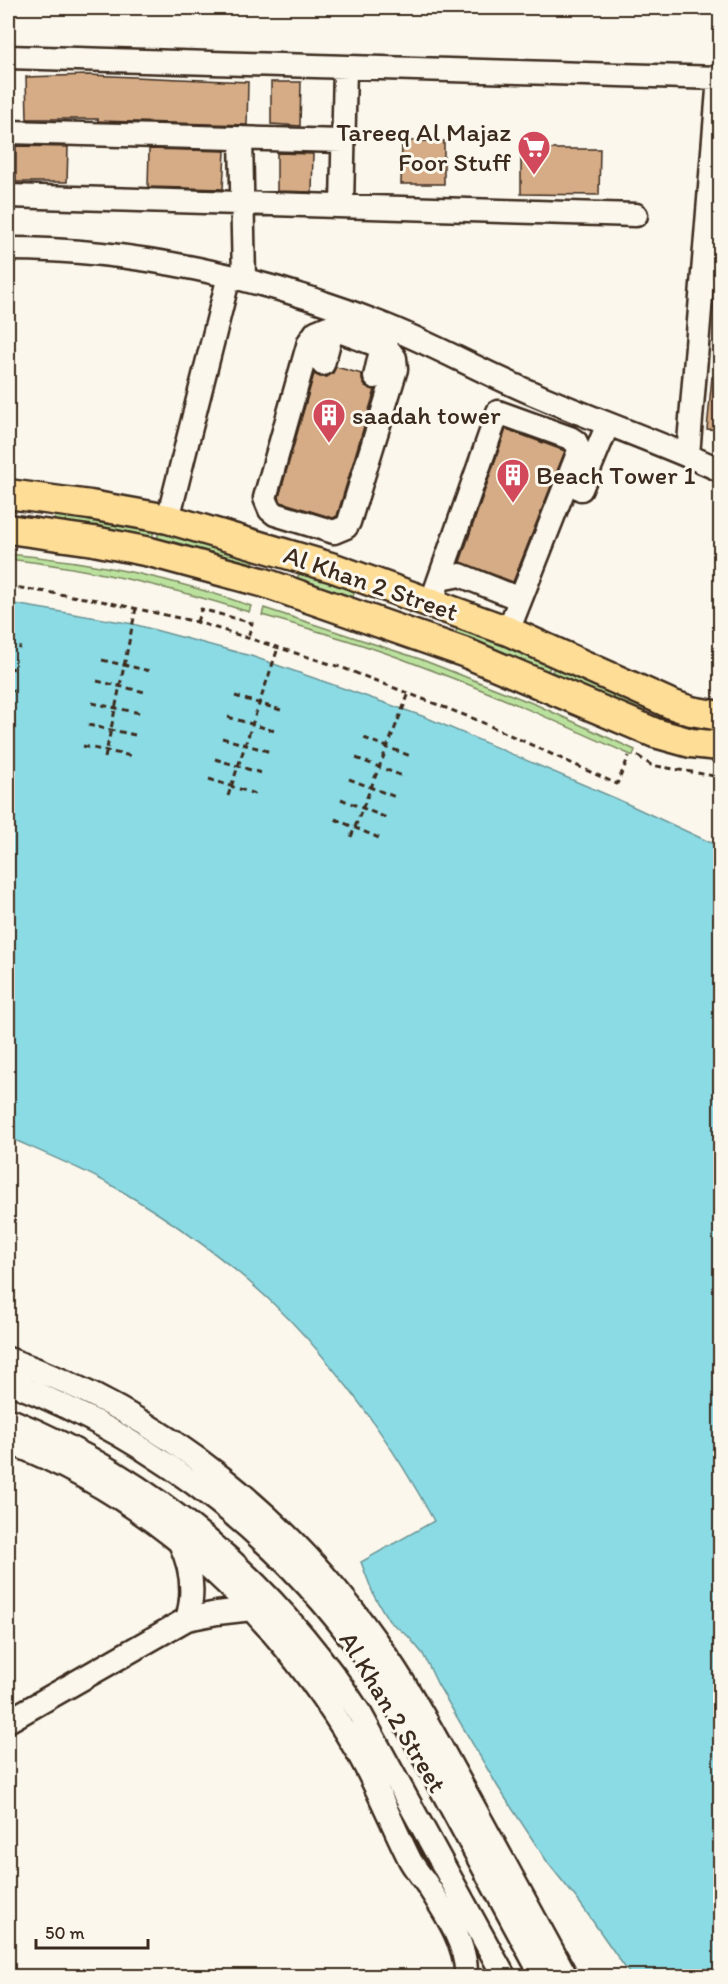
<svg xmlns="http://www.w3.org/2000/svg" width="728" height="1984" font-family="Itim,sans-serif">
	<rect width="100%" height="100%" fill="#fbf7ec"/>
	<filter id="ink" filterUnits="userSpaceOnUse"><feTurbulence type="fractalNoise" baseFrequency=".0167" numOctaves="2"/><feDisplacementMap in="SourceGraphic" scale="12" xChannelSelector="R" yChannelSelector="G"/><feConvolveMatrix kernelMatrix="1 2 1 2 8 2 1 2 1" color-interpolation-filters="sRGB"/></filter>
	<g filter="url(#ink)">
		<!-- green -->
		<path fill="#bae19d" stroke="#7a865e" stroke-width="1.5" d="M55,513L154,530L152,539L55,521Z
			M159,531L255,557L252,566L208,552L157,539Z
			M8,554C90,561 173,578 251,606L249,612C170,587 90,568 8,559Z
			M300,571L355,589L353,597L297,579Z
			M264,608L420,659L537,705L635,750L633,756C562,724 491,692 418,665C367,645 314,630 262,615Z
			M458,626L551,664L548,671L455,634Z
			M555,666L647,706L644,713L552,672Z"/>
		<!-- water -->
		<path fill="#8bdbe5" stroke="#6b9495" stroke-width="1.5" d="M8,603L133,624L251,656L425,717L617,799L720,847V1976H631L580,1903L548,1863L498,1787L438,1685L423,1654L408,1636L389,1621L374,1596L361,1562L434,1521C396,1450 345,1377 289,1319C240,1269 182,1227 123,1192C86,1170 46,1154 8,1137Z"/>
		<!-- building -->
		<path fill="#d5ac86" stroke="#3b2a1e" stroke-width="1.5" d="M88,75L248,82L247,125L98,121V119H27L26,77Z
			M271,82H301L300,126L271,124Z
			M402,141H444V184H401Z
			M16,146L68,147L67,182H16Z
			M149,149L225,151L223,189L148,187Z
			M521,149H600L599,195L521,194Z
			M277,153L313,154L312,192L277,191Z
			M336,367L362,374V380L365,386L375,390L337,516L333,518L281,502L279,497L314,374L320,377H327L333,373Z
			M712,377H720V430L707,429Z
			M506,429L565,451L513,582L460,562Z"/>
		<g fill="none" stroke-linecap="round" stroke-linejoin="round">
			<!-- minor casing -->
			<g stroke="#3b2a1e" stroke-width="27">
				<path id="minor" d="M8,57L720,78
					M8,132L343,141
					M241,138L244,279
					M8,196L636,215
					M342,206L345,67
					M8,249C134,249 262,277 379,323C431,343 480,371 532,393C594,420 659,442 720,470
					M328,327L388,349L395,358L396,369L349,522L346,527L334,532L275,514L270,510L265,498L309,342L316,332Z
					M323,364L333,328
					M375,377L382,346
					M688,455L719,78
					M581,489L608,424
					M168,519L229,276
					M440,579L460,575L520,599
					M431,603L498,412L570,438L576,442L579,451L508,631
					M8,1359C165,1414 297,1522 389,1660C417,1701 440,1746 464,1789C498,1852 532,1914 566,1976
					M8,1382C159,1440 293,1545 381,1681C404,1718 424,1758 445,1796C477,1856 510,1916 542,1976
					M8,1419C155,1479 275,1582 361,1715L504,1976
					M8,1442C158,1499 278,1616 358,1753C378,1788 392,1824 410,1860C415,1869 422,1877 428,1886C444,1911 468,1946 466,1976
					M180,1543C192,1568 195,1593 187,1619
					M8,1721L187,1619L217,1613L252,1609"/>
			</g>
			<!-- major casing -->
			<g stroke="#3b2a1e" stroke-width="33">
				<path id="major" d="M8,494L90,505L168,519L334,568L508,631L671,704L691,711L720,716
					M8,529L94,541L150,552L265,583L466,653L655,733L691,743L720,746"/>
			</g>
			<!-- path -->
			<path stroke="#3b2a1e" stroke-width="3" stroke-dasharray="6 4.5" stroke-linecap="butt" d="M8,586L97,600L197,622L343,668L477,720L617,784L629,756
				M197,622L201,609L252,623L248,638
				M8,646L21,648
				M102,660L150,671
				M8,668L17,669
				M97,681L145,692
				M8,690L14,691
				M235,696L284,711
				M92,703L140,713
				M8,712H11
				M228,717L278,732
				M88,725L135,735
				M222,738L271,752
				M364,738L413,757
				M83,746L131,756
				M638,756L651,765L720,777
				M105,758L136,608
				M356,758L405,777
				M215,759L264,774
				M209,779L258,795
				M349,779L398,798
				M228,796L278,648
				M341,799L389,819
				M335,819L381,839
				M351,837L409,693"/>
			<!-- minor -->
			<use href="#minor" stroke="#fbf7ec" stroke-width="22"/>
			<!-- major -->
			<use href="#major" stroke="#fedd96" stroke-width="28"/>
		</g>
	</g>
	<!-- icons -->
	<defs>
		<g id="supermarket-pin" transform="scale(1.725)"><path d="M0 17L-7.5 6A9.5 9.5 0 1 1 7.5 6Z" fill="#d1495b" stroke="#fbf7ec"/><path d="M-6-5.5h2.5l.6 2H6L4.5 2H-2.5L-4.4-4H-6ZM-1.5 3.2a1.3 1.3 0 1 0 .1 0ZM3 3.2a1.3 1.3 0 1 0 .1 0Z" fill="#fff"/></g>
		<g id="building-pin" transform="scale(1.725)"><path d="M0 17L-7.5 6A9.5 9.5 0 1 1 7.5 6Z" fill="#d1495b" stroke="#fbf7ec"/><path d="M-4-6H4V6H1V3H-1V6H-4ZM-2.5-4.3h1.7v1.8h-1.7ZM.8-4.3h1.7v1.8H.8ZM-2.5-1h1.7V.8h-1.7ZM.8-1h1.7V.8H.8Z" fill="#fff"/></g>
	</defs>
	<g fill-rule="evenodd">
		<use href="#supermarket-pin" x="534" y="147"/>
		<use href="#building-pin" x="329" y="415"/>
		<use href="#building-pin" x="513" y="475"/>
	</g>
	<g text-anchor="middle" stroke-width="6" stroke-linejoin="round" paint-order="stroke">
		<!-- poi labels -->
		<g font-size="26" fill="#3b2a1e" stroke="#fbf7ec" text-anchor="start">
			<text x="511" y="141" text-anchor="end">Tareeq Al Majaz<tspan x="511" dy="30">Foor Stuff</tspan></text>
			<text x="352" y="424">saadah tower</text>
			<text x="536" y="484">Beach Tower 1</text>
		</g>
		<!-- street labels -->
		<g font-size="26" fill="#3b2a1e" stroke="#fbf7ec">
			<text transform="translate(371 583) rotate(19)" y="9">Al Khan 2 Street</text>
			<text transform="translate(393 1712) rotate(59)" y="9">Al Khan 2 Street</text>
		</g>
	</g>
	<!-- margin -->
	<rect width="728" height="1984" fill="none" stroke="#fbf7ec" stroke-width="30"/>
	<rect x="15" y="15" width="698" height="1954" fill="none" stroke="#3b2a1e" stroke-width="2" filter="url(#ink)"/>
	<!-- scale -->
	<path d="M36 1939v9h112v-9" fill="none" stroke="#3b2a1e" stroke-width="3"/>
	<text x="45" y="1939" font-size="18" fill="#3b2a1e" stroke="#fbf7ec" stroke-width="4.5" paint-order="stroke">50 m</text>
</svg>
